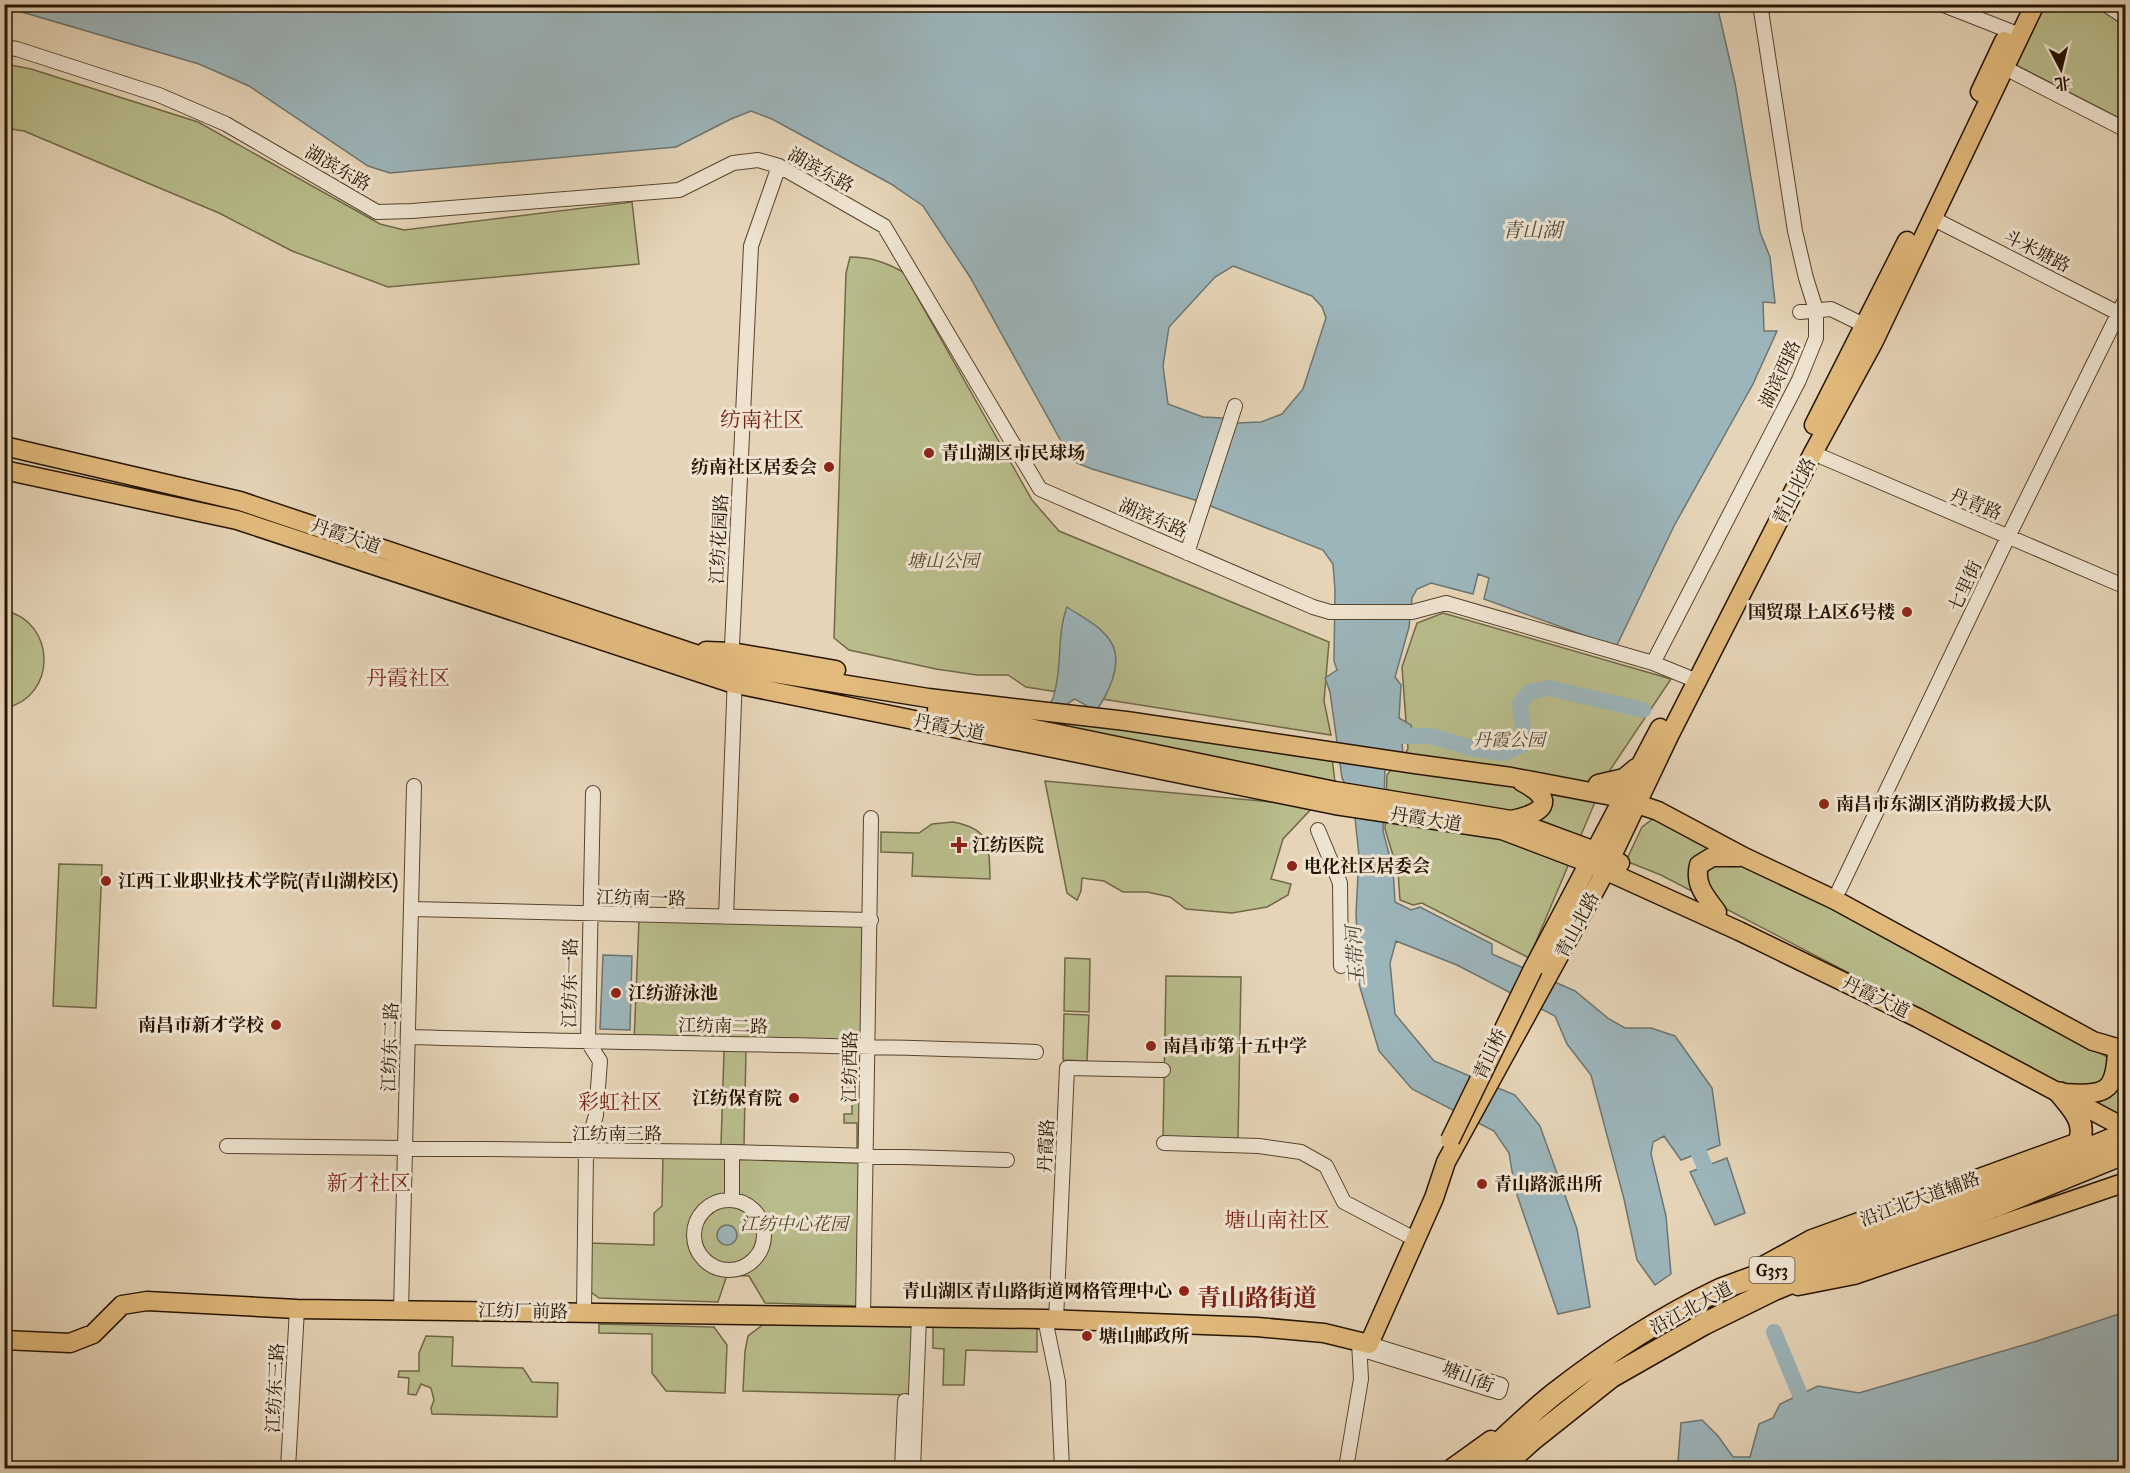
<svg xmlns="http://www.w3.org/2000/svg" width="2130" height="1473" font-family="'IM FELL Great Primer','Noto Serif SC',serif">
	<rect width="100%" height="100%" fill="#e5d4b7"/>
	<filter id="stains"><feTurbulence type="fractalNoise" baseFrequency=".00333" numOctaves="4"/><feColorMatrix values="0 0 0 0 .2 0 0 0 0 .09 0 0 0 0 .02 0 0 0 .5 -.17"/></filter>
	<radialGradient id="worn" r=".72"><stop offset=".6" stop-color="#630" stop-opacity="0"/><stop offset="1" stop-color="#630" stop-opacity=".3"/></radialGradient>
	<!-- green -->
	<path fill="#b9bc8b" stroke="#706846" stroke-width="1.5" d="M2043,5H2095L2125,25V121L2014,64Z
		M5,64L31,69L198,122L380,224L404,230L632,202L639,264L388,287L292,251L219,213L24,131L5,128Z
		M850,257C870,257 885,262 903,272L1032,500L1059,531L1329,642L1324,701L1331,735L1026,687L1008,675H977L936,669L849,650L834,638L846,273Z
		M5,611C56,621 58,697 5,708Z
		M1443,613L1671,679L1606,776L1529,958L1422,903L1413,905L1400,900L1398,872L1385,829L1387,775L1390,771L1396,768L1408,749L1402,667L1417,623Z
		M918,701L1332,758L1335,782Z
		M1045,781L1314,806L1283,839L1271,879L1291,884L1288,895L1267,907L1232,913L1186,909L1170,897L1147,892H1123L1104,881L1082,878L1081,891L1077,900L1067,893Z
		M1654,818L1832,904L2125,1067V1124L1920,1010L1661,875L1626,861L1642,827Z
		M953,822C991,829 989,845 990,879L912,876L913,853L881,852V832L919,833L932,824Z
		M59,864L102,865L96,1008L53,1006Z
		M639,920H871L869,1046L634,1042Z
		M1065,958L1090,959L1089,1012L1064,1011Z
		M1166,976L1241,977L1238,1139L1163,1138Z
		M1064,1014L1089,1015L1087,1061L1063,1060Z
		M864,1048L863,1149H857V1123H844V1114H852V1098L844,1097V1074H854L856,1070H847V1053Z
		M724,1051H746L744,1145H721Z
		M663,1153L864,1157L862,1306L765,1303L749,1276L727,1275L718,1302L599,1298L591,1292L589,1243L654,1245V1213L662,1206Z
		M769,1320L913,1325L911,1395L743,1391L745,1351L748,1336Z
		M933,1320L1037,1323V1352L966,1350L964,1385H943L944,1349L933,1348Z
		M599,1324L714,1327L727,1345L725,1393L666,1391L652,1373V1334L599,1333Z
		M426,1336L453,1337L452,1366L523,1368L532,1382L558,1383L557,1417L432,1414L431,1408L434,1400L431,1388L421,1384L416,1395L408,1394L409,1378L398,1377L399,1371H419V1353Z"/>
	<!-- water -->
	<path fill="#9cb5bb" stroke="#6d7570" stroke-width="1.5" fill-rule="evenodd" d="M4,5H1717L1735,83L1760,232L1770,257L1775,303L1763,302L1764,331H1777L1753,384L1674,526L1616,647L1484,599L1489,578L1478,574L1473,594L1431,583L1417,589L1412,598L1409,627L1395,677L1401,685L1399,718L1411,725L1413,736L1402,741L1403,758L1385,769L1383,831L1393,869L1395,902L1411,910L1420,907L1492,944V954L1575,991L1609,1019L1625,1028H1651L1675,1036L1712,1088L1720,1145L1681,1160L1664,1136L1653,1142L1651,1154L1666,1216L1671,1274L1655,1285L1637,1260L1624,1199L1591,1075L1567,1044L1555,1016L1457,965L1396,941L1390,963L1395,1014L1434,1061L1515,1095L1540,1126L1577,1229L1590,1307L1558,1314L1515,1189L1509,1153L1494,1131L1412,1089L1379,1051L1359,984L1356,913L1359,856L1353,799L1342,778L1330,692L1325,678L1337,670L1334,661L1335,590L1333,564L1323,550L1195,500L1092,469L1072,461L970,277L923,206L891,184L772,119L751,111L731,119L676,147L390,173L368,166L249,86L199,64L5,7ZM1233,266L1312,296L1322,307L1326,318L1303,389L1282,414L1261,422L1236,423L1222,418L1203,417L1168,404L1163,366L1169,327L1215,277Z
		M1067,607C1082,617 1101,626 1111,642C1124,663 1108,694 1096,711L1075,699C1061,705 1060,719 1057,731L1028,732C1036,722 1048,711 1053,698C1063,669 1056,636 1067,607Z
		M603,955L632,956L630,1030L600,1029Z
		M1727,1158L1745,1213L1715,1225L1690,1172Z
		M717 1235a10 10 0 1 1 20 0a10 10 0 1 1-20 0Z
		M2125,1312V1468H1676L1678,1462L1681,1423L1702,1420L1718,1436L1733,1457H1750L1759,1424L1773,1418L1780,1404L1818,1386L1859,1393L2034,1342Z"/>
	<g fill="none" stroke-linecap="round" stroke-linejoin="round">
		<!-- river -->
		<path stroke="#9cb5bb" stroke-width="16" d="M1393,736H1431L1475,749L1504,753L1522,745L1523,729L1520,703L1530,692L1549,688L1643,710
			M1690,1132L1713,1186
			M1774,1332L1808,1414"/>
		<!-- minor casing -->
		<g stroke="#56442e" stroke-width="16">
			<path id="minor" d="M1941,4L2020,35
				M2105,4L2126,18
				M4,47L17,49L159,95L226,124L377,212L412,211L679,190L733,163L758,160L779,166L884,226L1040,489L1313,607L1330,612H1412L1446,603L1653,663L1697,681
				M2005,68L2126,130
				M1932,218L2126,317
				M1800,312L1831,309L1866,326
				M1813,453L2126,587
				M1187,553L1235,406
				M1653,663L1799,380L1816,338V310L1806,278L1795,231L1760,4
				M1318,830L1340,883L1341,966
				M1839,890L2008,537L2126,298
				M411,909L871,920
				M726,917L735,675V671L731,667L751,246L779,166
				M408,1037C618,1043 827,1044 1036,1052
				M1164,1143L1259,1146L1301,1152L1326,1166L1344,1202L1407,1235
				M227,1146L732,1152L1007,1160
				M732,1152V1200
				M694 1235a35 35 0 1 1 70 0a35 35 0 1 1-70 0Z
				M401,1310L414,786
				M584,1311L586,1152L596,1115L600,1061L588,1042L593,793
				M863,1317L871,818
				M1045,1319L1058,1382L1062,1468
				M1056,1320L1067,1068L1163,1070
				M1359,1342L1370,1352L1499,1392L1501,1385L1369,1344
				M288,1468L297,1309
				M902,1468L905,1401
				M913,1468L919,1318
				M1346,1468L1361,1379L1359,1342"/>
		</g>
		<!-- major casing -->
		<g stroke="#271400" stroke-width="21">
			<path id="major" d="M1980,92L2004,41
				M1814,425L1907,241
				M4,446L240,501L731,666L928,698L1126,721L1415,764L1511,777L1617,797L1658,811L1744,857L1835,900L2093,1041L2117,1048C2116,1096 2104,1095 2060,1093
				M4,470L237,520L731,683L1335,805L1502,830L1589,863L1739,931L1918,1018L2123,1127
				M706,651L732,652L836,670
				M937,709L1335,791L1511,820L1595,851L1620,863
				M1598,784L1624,778L1636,768
				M1511,820C1542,814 1559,801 1522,782
				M1717,912C1706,897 1694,885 1699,865L1712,857H1739
				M1533,969L1660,728
				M1761,1267L1812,1239L2084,1140
				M1798,1286L1854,1275L2126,1182
				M4,1340L70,1343L93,1334L122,1305L147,1301L297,1309L1045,1319L1257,1327L1324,1333L1369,1344L1434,1198L1446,1162L1600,881L1669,736L1813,453L1873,343L2035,4
				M1452,1468L1491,1440"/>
		</g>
		<!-- highway casing -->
		<g stroke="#271400" stroke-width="24">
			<path id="highway" d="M2060,1093C2072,1108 2087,1122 2079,1142
				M2123,1127L2126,1134
				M1472,1468C1499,1444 1525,1417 1554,1394C1605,1354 1662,1317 1721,1289L1946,1207L2112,1139
				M1501,1468L1533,1439L1611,1377L1704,1324L1773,1290L1836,1264L1996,1206L2123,1154"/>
		</g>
		<!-- minor -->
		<use href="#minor" stroke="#eee3d0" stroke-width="14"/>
		<!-- major -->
		<use href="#major" stroke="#e2ba7c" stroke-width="18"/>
		<!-- highway -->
		<use href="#highway" stroke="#e2ba7c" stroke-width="21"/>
		<!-- major-bridge casing -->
		<g stroke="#271400" stroke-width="21" stroke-linecap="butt">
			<path id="major-bridge" d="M1450,1140L1533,969"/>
		</g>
		<!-- major-bridge -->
		<use href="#major-bridge" stroke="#e2ba7c" stroke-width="18"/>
	</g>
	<!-- markers -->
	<g fill="#8f2418" stroke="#eee3d0" stroke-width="2">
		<circle cx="929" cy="453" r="6"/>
		<circle cx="829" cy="467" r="6"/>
		<circle cx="1907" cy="612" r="6"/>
		<circle cx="1824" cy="804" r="6"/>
		<path d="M956 836h6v6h6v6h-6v6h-6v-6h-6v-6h6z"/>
		<circle cx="1292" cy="866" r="6"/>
		<circle cx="106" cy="881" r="6"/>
		<circle cx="616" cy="993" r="6"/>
		<circle cx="276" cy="1025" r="6"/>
		<circle cx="1151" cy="1046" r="6"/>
		<circle cx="794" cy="1098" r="6"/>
		<circle cx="1482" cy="1184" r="6"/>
		<circle cx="1184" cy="1291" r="6"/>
		<circle cx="1087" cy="1336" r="6"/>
	</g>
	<g text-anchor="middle" stroke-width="6" stroke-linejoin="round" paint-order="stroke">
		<!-- shield labels -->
		<rect fill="#eee3d0" stroke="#63523e" stroke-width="1.5" x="1749.5" y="1257" width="45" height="26" rx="4.5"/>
		<g font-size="16" font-weight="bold" fill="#271400">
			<text x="1772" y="1276">G353</text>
		</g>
		<!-- street labels -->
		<g font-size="18" fill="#271400" stroke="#eee3d0">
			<text transform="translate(338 168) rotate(30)" y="6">湖滨东路</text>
			<text transform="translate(821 170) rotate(29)" y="6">湖滨东路</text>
			<text transform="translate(2037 251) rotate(27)" y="6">斗米塘路</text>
			<text transform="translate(1780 374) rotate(-65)" y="6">湖滨西路</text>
			<text transform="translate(1794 491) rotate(-63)" y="6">青山北路</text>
			<text transform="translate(1976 504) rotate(22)" y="6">丹青路</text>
			<text transform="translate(1153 518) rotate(23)" y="6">湖滨东路</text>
			<text transform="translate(346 536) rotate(19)" y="6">丹霞大道</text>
			<text transform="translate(719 539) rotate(-87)" y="6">江纺花园路</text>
			<text transform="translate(1965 586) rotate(-65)" y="6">七里街</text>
			<text transform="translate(949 727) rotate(11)" y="6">丹霞大道</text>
			<text transform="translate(1426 819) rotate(9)" y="6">丹霞大道</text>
			<text transform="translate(641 898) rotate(1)" y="6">江纺南一路</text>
			<text transform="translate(1577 925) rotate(-62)" y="6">青山北路</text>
			<text transform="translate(570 983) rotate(-89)" y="6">江纺东一路</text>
			<text transform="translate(1876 997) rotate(26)" y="6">丹霞大道</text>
			<text transform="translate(723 1026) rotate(1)" y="6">江纺南二路</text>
			<text transform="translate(390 1047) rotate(-88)" y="6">江纺东二路</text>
			<text transform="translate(1490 1054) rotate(-65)" y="6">青山桥</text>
			<text transform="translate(850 1067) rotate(-89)" y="6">江纺西路</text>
			<text x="617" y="1140">江纺南三路</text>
			<text transform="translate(1046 1146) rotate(-87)" y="6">丹霞路</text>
			<text transform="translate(1920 1199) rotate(-20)" y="6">沿江北大道辅路</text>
			<text transform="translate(1691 1308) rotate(-28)" y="6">沿江北大道</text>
			<text transform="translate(523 1311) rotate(1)" y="6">江纺厂前路</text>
			<text transform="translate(1468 1377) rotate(21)" y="6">塘山街</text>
			<text transform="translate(275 1388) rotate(-87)" y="6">江纺东三路</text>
		</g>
		<!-- poi labels -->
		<g font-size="18" font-weight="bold" fill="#271400" stroke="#eee3d0" text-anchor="start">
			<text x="941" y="459">青山湖区市民球场</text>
			<text x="817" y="473" text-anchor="end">纺南社区居委会</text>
			<text x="1895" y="618" text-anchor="end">国贸璟上A区6号楼</text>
			<text x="1836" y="810">南昌市东湖区消防救援大队</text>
			<text x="972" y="851">江纺医院</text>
			<text x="1304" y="872">电化社区居委会</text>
			<text x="118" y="887">江西工业职业技术学院(青山湖校区)</text>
			<text x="628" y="999">江纺游泳池</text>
			<text x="264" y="1031" text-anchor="end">南昌市新才学校</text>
			<text x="1163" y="1052">南昌市第十五中学</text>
			<text x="782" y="1104" text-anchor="end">江纺保育院</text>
			<text x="1494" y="1190">青山路派出所</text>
			<text x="1172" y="1297" text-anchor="end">青山湖区青山路街道网格管理中心</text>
			<text x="1099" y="1342">塘山邮政所</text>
		</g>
		<!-- park labels -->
		<g font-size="18" font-style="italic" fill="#53462a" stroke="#eee3d0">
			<text x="943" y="567">塘山公园</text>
			<text x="1509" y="746">丹霞公园</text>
			<text x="794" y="1230">江纺中心花园</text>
		</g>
		<!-- water labels -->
		<g font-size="20" font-style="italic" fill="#504c41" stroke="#eee3d0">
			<text x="1532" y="237">青山湖</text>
			<text transform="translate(1355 956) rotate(-94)" y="7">玉带河</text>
		</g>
		<!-- quarter labels -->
		<g font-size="21" fill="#7a1f14" stroke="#eee3d0">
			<text x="762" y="427">纺南社区</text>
			<text x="408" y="685">丹霞社区</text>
			<text x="620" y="1109">彩虹社区</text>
			<text x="369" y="1190">新才社区</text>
			<text x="1277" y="1227">塘山南社区</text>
		</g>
		<!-- district labels -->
		<g font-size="24" font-weight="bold" fill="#7a1f14" stroke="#eee3d0">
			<text x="1257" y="1306">青山路街道</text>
		</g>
	</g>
	<!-- margin -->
	<rect width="2130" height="1473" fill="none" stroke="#e5d4b7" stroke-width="24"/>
	<rect x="6" y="6" width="2118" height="1461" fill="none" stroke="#271400" stroke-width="3"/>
	<rect x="12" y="12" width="2106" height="1449" fill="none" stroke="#271400" stroke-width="1.5"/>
	<!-- north arrow -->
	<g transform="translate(2061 69) rotate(173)" stroke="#eee3d0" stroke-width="4.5" paint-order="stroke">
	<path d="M0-4.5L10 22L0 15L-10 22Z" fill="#271400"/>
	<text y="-9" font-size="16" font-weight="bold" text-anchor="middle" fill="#271400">北</text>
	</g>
	<rect width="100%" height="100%" filter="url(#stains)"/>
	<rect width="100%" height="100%" fill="url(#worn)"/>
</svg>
